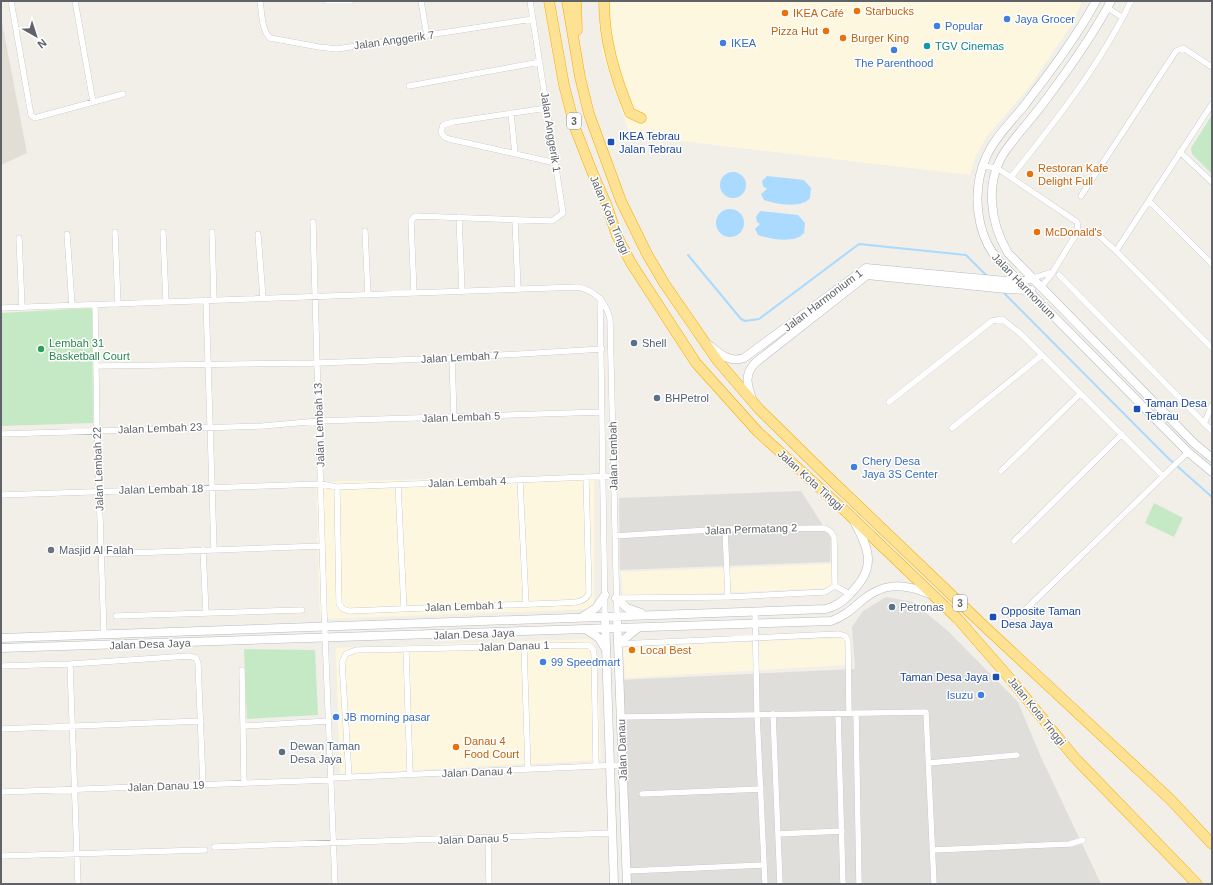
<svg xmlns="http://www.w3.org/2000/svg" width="1213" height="885" font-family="Helvetica,sans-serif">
	<rect width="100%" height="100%" fill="#f1efe8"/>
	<!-- commercial -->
	<path fill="#fef7e0" d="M607,1H1082L1072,24L1030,86L987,136L975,157L970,175L630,135L602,52Z
		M594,475V609L320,619L316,482Z
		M832,564L831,588L623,597L621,572Z
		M844,638L846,665L625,678L623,647Z
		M590,639L597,649L601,760L340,774L336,648Z"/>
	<!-- industrial -->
	<path fill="#e0deda" d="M801,491L831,538L830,562L620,570L619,498Z
		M886,597L913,602L948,631L1018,702L1040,755L1101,884H631L620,680L855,669L852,627L863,611Z"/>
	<!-- education -->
	<path fill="#e1ded6" d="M1,17L27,153L1,165Z"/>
	<!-- green -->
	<path fill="#c5e8c5" d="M1212,115V174L1192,154L1191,148Z
		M92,308L93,423L1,426V313Z
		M1154,503L1183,518L1174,537L1145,523Z
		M244,649L315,650L318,715L247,719Z"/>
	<!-- water -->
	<path fill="#aadaff" d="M720 185a13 13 0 1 1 26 0a13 13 0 1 1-26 0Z
		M767,176L804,180L811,188L810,198C801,209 776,204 764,200L761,194L767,189L763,186L762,181Z
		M716 223a14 14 0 1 1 28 0a14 14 0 1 1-28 0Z
		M760,211L798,215L805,223L804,233C795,244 770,239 758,235L755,229L760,224L757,222L756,217Z"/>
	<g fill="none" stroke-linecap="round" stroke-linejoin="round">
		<!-- stream -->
		<path stroke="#aadaff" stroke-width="2" d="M688,255L741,319L745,321L759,319L859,244L966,255L987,276
			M1003,292L1168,458L1212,497"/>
		<!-- street casing -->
		<g stroke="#b5b8bc" stroke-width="6">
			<path id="street" d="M11,1L31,115L35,118L38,117L123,94
				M75,1L93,102
				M260,1C262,13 261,29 270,38L319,47L337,49L533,19
				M326,1H351
				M421,1L427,36
				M1108,8L1123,18
				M409,86L540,62
				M547,108L453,122L443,125L441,132L444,137L449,139L556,163
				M511,113L515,154
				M1180,152L1212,182
				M983,166L997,168L1077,222L1078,231L1051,275L1041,287
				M1011,177C1055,122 1100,65 1131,1
				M1081,196L1176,51L1183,48L1212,67
				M1149,201L1212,264
				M459,217L462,291
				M515,220L518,289
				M313,222L324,609L335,884
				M1093,230L1116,251L1212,348
				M365,231L368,295
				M115,232L118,304
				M163,232L166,302
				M212,232L214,300
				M67,234L72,305
				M258,234L263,298
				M19,238L22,307
				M1116,251L1212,104
				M1059,275L1212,431
				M1033,278L1052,272
				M414,293L411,221L415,216L552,221L563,213L530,1
				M600,298L605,617
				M206,300L214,549
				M95,305L97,430L104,634
				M1,308L578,287C596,291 606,302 610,319L617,616
				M452,358L454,418
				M96,366L317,363L452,358L602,349
				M889,402L992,321L1002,319L1021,334L1163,476
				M1204,424L1212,405
				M952,428L1042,355
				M1,434L263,426L319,421L602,412
				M1001,471L1080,394
				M520,481L526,604
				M398,485L404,609
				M337,487L339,604L343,609L349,611L559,603C569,602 584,605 589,593L586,477
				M1,495L321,484L337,487L614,476
				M725,529L728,597
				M615,536L725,529L825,528L831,532L834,537L835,586
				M1014,541L1122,434
				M203,550L206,613
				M101,554L323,546
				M616,598L728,597L825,592L835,586L850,594
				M1015,610L1017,613L1023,612L1188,452
				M755,611L757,714L765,884
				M116,616L302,610
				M618,644L839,634L845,636L848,640L849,713
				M524,646L528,769
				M406,649L410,774
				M70,664L78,884
				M1,666L70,664L189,656L196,658L198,663L203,785
				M242,670L244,783
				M838,713L843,884
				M856,713L859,884
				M773,714L780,884
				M621,717L926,712L934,884
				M244,726L329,721
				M1,729L201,721
				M929,763L1017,755
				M349,777L342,662L346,654L356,650L588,645L593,649L594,654L596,766
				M331,778L622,765
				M1,792L331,780
				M642,794L761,789
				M778,834L842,831
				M488,838L489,884
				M214,847L613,833
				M933,850L1070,844L1083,840
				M1,856L205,850
				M627,871L764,865"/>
		</g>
		<!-- secondary casing -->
		<g stroke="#b6babf" stroke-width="9">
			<path id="secondary" d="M1096,1C1076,38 1049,73 1024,106C1011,122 996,136 987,155C971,189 975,236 1001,263L1188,452L1212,472
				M1111,1C1093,35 1071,66 1048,97C1035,115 1019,132 1006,150C984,181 990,223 1008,253L1195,444L1212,458
				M709,345C720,354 729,363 744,358L866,268L1006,281L1020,282L1033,278
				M752,399C747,384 744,375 755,363L867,275L1006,289L1031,290
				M616,598L627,608L641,613
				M617,616L627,884
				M582,617L596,608L605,595
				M605,617L614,884
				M587,630L599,638L605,648
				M1,638L826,609C837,606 844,601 851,593C876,568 870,551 855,523
				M618,644L638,628
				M1,648L831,621C843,617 851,610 860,602C883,582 903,583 930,594"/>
		</g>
		<!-- highway casing -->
		<g stroke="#f9ab00" stroke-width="11">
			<path id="highway" d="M549,1L564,85L575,128L593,174L607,206L617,236L631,263L696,363L758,432L842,508L958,619L1012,681L1074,757L1197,884
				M567,1L580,77L589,114L621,201L647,254L664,283L717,360L759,409L824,473L982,624L1171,800L1212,844
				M576,1L577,30
				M604,1C604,41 615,76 630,113L641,118"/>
		</g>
		<!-- street -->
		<use href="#street" stroke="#fff" stroke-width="5.5"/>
		<!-- secondary -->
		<use href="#secondary" stroke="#fff" stroke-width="8"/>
		<!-- highway -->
		<use href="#highway" stroke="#fde293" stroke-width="10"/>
	</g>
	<!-- markers -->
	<g fill="#e8710a" stroke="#fff" stroke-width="1.5">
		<circle cx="857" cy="11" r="4"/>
		<circle cx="785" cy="13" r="4"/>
		<circle cx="826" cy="31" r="4"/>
		<circle cx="843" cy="38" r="4"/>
		<circle cx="1030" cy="174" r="4"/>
		<circle cx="1037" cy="232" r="4"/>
		<circle cx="632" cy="650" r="4"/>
		<circle cx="456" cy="747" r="4"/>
	</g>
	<g fill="#3f7fe0" stroke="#fff" stroke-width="1.5">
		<circle cx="1007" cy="19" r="4"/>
		<circle cx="937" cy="26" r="4"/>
		<circle cx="723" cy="43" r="4"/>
		<circle cx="894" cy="50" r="4"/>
		<circle cx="854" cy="467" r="4"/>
		<circle cx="543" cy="662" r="4"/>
		<circle cx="981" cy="695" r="4"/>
		<circle cx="336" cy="717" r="4"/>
	</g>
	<circle fill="#0f9aa8" stroke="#fff" stroke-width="1.5" cx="927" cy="46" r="4"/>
	<g fill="#1a4fb4" stroke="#fff" stroke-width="1.5">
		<rect x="607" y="138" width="8" height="8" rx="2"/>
		<rect x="1133" y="405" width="8" height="8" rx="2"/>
		<rect x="989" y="613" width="8" height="8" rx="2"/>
		<rect x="992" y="673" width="8" height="8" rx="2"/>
	</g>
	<g fill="#5c6f8a" stroke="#fff" stroke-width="1.5">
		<circle cx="634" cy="343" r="4"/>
		<circle cx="657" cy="398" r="4"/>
		<circle cx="892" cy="607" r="4"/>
		<circle cx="282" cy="752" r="4"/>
	</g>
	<circle fill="#2e9e5b" stroke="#fff" stroke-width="1.5" cx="41" cy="349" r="4"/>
	<circle fill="#6b7280" stroke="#fff" stroke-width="1.5" cx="51" cy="550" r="4"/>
	<g text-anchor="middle" stroke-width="3" stroke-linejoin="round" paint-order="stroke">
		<!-- shield labels -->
		<g fill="#fff" stroke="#8f9295" stroke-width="1">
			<rect x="567" y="113" width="14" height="16" rx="3"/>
			<rect x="953" y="595" width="14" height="16" rx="3"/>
		</g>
		<g font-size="10" font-weight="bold" fill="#5f6368">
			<text x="574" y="125">3</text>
			<text x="960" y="607">3</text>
		</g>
		<!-- food labels -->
		<g font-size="11" fill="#c56008" stroke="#fff" text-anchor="start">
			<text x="865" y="15">Starbucks</text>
			<text x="793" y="17">IKEA Café</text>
			<text x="818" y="35" text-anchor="end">Pizza Hut</text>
			<text x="851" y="42">Burger King</text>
			<text x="1038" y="172">Restoran Kafe<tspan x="1038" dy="13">Delight Full</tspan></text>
			<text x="1045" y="236">McDonald's</text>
			<text x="640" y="654">Local Best</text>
			<text x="464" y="745">Danau 4<tspan x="464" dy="13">Food Court</tspan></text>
		</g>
		<!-- shop labels -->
		<g font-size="11" fill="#366cbe" stroke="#fff" text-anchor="start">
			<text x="1015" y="23">Jaya Grocer</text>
			<text x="945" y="30">Popular</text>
			<text x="731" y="47">IKEA</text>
			<text x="894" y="67" text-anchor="middle">The Parenthood</text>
			<text x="862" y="465">Chery Desa<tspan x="862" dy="13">Jaya 3S Center</tspan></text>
			<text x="551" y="666">99 Speedmart</text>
			<text x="973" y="699" text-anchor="end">Isuzu</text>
			<text x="344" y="721">JB morning pasar</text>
		</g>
		<!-- street labels -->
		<g font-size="11" fill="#5f6368" stroke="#fff">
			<text transform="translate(394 40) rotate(-8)" y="4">Jalan Anggerik 7</text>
			<text transform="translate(551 132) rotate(81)" y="4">Jalan Anggerik 1</text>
			<text transform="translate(610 215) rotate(67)" y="4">Jalan Kota Tinggi</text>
			<text transform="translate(1024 286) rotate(46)" y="4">Jalan Harmonium</text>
			<text transform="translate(823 300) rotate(-37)" y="4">Jalan Harmonium 1</text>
			<text transform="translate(460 357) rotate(-3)" y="4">Jalan Lembah 7</text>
			<text transform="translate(461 417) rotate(-2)" y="4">Jalan Lembah 5</text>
			<text transform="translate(319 425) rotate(-92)" y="4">Jalan Lembah 13</text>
			<text transform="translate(160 428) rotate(-2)" y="4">Jalan Lembah 23</text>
			<text transform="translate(613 456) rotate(-91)" y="4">Jalan Lembah</text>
			<text transform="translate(98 469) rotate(-92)" y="4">Jalan Lembah 22</text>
			<text transform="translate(811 480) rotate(42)" y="4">Jalan Kota Tinggi</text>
			<text transform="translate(467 482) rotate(-2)" y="4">Jalan Lembah 4</text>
			<text transform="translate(161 489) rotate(-1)" y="4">Jalan Lembah 18</text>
			<text transform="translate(751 529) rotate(-2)" y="4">Jalan Permatang 2</text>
			<text transform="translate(464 606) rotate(-2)" y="4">Jalan Lembah 1</text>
			<text transform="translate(474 634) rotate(-2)" y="4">Jalan Desa Jaya</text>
			<text transform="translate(150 644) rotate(-2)" y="4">Jalan Desa Jaya</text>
			<text transform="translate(514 646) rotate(-2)" y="4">Jalan Danau 1</text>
			<text transform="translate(1037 711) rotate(51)" y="4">Jalan Kota Tinggi</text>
			<text transform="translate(622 750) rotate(-92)" y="4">Jalan Danau</text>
			<text transform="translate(477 772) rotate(-2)" y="4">Jalan Danau 4</text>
			<text transform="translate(166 786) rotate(-2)" y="4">Jalan Danau 19</text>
			<text transform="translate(473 839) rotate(-2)" y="4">Jalan Danau 5</text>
		</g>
		<!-- culture labels -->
		<g font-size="11" fill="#0d838f" stroke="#fff" text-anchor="start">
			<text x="935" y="50">TGV Cinemas</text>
		</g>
		<!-- transit labels -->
		<g font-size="11" fill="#164399" stroke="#fff" text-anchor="start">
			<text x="619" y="140">IKEA Tebrau<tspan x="619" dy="13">Jalan Tebrau</tspan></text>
			<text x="1145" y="407">Taman Desa<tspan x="1145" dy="13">Tebrau</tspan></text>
			<text x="1001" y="615">Opposite Taman<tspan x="1001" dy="13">Desa Jaya</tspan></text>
			<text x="988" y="681" text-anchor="end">Taman Desa Jaya</text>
		</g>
		<!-- leisure labels -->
		<g font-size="11" fill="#27864d" stroke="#fff" text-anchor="start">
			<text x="49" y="347">Lembah 31<tspan x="49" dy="13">Basketball Court</tspan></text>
		</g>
		<!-- service labels -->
		<g font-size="11" fill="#4e5e75" stroke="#fff" text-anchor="start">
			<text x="642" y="347">Shell</text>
			<text x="665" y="402">BHPetrol</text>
			<text x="900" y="611">Petronas</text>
			<text x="290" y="750">Dewan Taman<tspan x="290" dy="13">Desa Jaya</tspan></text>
		</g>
		<!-- worship labels -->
		<g font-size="11" fill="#5b616d" stroke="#fff" text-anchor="start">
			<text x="59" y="554">Masjid Al Falah</text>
		</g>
	</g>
	<!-- border -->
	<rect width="1213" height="885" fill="none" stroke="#5f6368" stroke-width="4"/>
	<!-- north arrow -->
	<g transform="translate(36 36) rotate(141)" stroke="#ffffff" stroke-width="3" paint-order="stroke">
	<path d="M0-3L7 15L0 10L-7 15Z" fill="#5f6368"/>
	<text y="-6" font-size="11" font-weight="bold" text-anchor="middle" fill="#5f6368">N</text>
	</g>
</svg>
